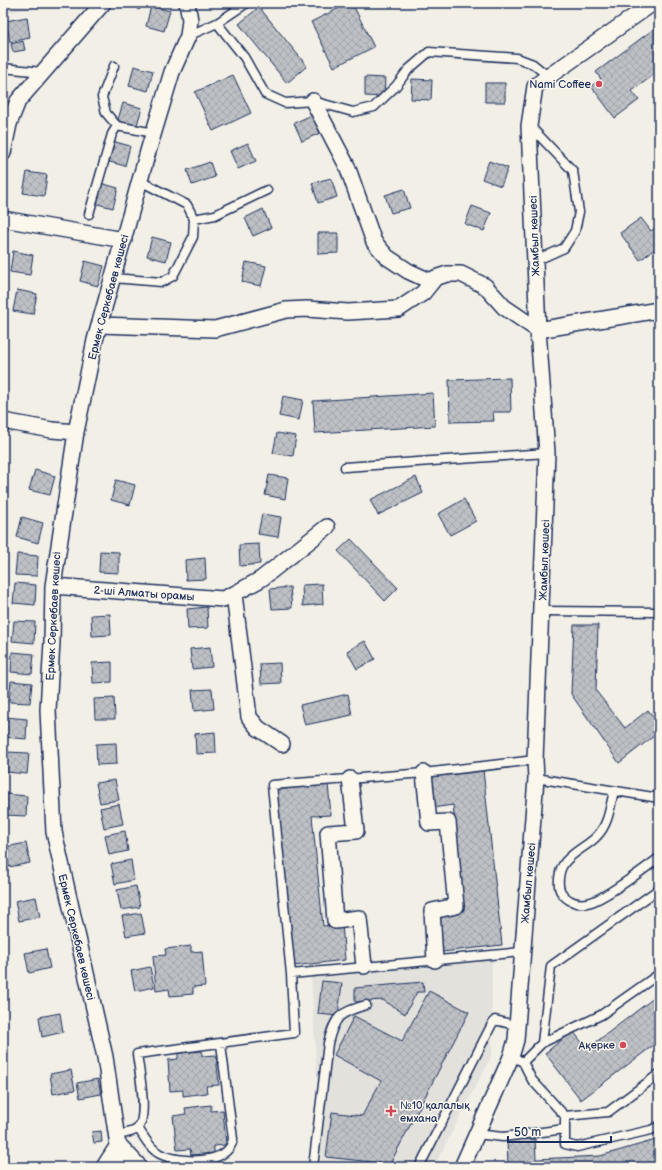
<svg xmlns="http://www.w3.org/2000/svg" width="662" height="1170" font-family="'Balsamiq Sans',sans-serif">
	<defs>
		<pattern id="building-cross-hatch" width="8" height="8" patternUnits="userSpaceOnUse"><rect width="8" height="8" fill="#bdc0c4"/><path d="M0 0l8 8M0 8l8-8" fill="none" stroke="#a2a5ab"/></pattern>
	</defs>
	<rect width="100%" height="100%" fill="#f2efe6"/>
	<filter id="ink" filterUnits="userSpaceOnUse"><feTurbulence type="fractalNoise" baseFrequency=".025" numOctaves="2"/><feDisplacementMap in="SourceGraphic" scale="8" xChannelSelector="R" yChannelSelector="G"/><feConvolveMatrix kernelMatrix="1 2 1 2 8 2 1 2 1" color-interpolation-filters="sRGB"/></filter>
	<g filter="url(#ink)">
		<!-- built -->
		<path fill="#e2e1dc" d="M3,3H67L3,13Z
			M492,958V1055L434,1167H322L311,974Z"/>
		<!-- building -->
		<path fill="url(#building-cross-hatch)" stroke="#1b2f5e" d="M129,3H145L139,10Z
			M349,3H352L374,47L334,67L311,22Z
			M151,6L170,11L164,31L146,26Z
			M259,7L307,66L287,83L239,24Z
			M27,17L30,38L10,42L6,21Z
			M659,25V71L632,91L639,100L615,118L591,86L601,79L596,72Z
			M23,41L25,50L13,52L11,44Z
			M134,66L153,71L148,91L129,86Z
			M233,75L251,113L213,131L195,92Z
			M365,77L385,78L384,97L365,96Z
			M412,79L432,80L431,100L411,99Z
			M485,83H505V102H485Z
			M123,103L142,108L136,128L117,123Z
			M312,115L320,133L302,141L294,123Z
			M112,141L130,146L125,166L106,161Z
			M248,143L256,161L238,169L230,151Z
			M489,161L508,168L501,186L482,179Z
			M210,162L215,177L192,185L187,170Z
			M27,172L47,175L44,196L23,193Z
			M331,178L337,197L318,203L312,183Z
			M100,183L118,188L113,208L94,203Z
			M404,189L410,208L391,213L385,195Z
			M472,206L491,213L484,231L465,224Z
			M263,209L271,228L253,236L245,218Z
			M641,218L651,231L659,225V246L640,260L620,233Z
			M318,233H338V253L318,254Z
			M152,237L171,242L166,261L147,256Z
			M13,251L33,255L30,275L10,272Z
			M85,261L104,266L98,286L80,281Z
			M246,262L266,266L261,286L242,282Z
			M17,290L37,294L33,314L13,311Z
			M510,378L511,412H493L494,421L450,422L449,380Z
			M433,393L435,426L315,433L313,401Z
			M283,396L303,400L299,420L279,416Z
			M277,433L296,436L293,456L273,453Z
			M35,470L55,476L50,495L29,490Z
			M269,475L288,478L285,499L265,495Z
			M416,477L423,493L378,515L370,500Z
			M116,480L135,485L130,505L111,500Z
			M464,499L476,521L450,535L438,514Z
			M262,514L281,517L278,537L258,534Z
			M22,517L43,523L38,543L17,537Z
			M351,539L398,588L385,601L338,551Z
			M259,544L260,564L240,566L239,545Z
			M100,551L119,552V573L99,572Z
			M17,554L38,556L37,576L15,575Z
			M205,558L206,579L186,580L185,560Z
			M15,583L36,585L35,605L13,603Z
			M322,584L323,604L303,606L302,585Z
			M290,587L292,608L272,609L270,589Z
			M207,607L208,628L188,629L187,609Z
			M110,614L111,635L92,636L91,615Z
			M14,621L35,622L34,643L12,641Z
			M574,625H598L596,691L625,728L648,710L659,724V732L619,763L571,694Z
			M365,641L375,659L357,669L347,651Z
			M210,647L212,667L192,669L190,649Z
			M12,652L34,654L32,674L11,672Z
			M112,662V682L93,683L92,663Z
			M280,663L281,683L261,684L260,664Z
			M11,681L32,683L30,703L9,702Z
			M212,689L214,709L194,711L192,690Z
			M348,694L352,715L305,725L300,705Z
			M114,698L115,719H95L94,699Z
			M6,717L27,719L26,739L4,737Z
			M215,732L216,753L196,754L195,734Z
			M116,743L117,764L97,765L96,744Z
			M7,752L29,753L27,774L6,772Z
			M483,770L502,945L442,952L438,913L464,910L453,805L432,808L428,776Z
			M115,780L119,800L100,803L96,783Z
			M328,784L331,815L312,816L323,926L342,924L345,960L293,966L276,790Z
			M6,794L27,796L26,816L4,815Z
			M119,804L123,824L104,828L100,808Z
			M125,831L128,851L109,855L105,835Z
			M26,843L30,863L9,867L5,847Z
			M131,860L134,880L115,884L111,864Z
			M136,886L140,907L121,910L117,890Z
			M36,897L40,917L19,921L15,901Z
			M141,913L145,933L126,936L122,916Z
			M191,946V952L202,951L205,986L193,987V994L170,996L169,989L156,991L153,956L166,955L165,949Z
			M46,949L50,968L29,973L25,953Z
			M150,967L154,987L135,991L131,971Z
			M322,981L342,983L338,1016L318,1014Z
			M423,982L424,992H417L405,1014L383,1000L355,1002V988Z
			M429,991L469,1012L390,1164L326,1157L332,1112L362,1116L381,1081L334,1055L354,1016L402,1041Z
			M659,994V1041L581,1100L545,1053L573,1031L587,1049Z
			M60,1013L63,1032L42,1037L39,1017Z
			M202,1051V1056L216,1055L219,1085L206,1086L207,1093L183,1096V1090L170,1091L168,1060L178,1059V1053Z
			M71,1070L75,1090L53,1094L50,1074Z
			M98,1079L101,1094L80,1098L77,1083Z
			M211,1105V1111L223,1110L226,1145L214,1146V1153L191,1155L190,1149L177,1150L173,1116L186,1114L185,1108Z
			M101,1131L102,1142L94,1143L92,1132Z
			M535,1139L536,1159L600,1156L659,1139V1167H508L507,1140Z"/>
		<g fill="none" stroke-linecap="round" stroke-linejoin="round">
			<!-- service casing -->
			<g stroke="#1b2f5e" stroke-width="11">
				<path id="service" d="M217,23L244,57L265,94L285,103L313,101L353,112L374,107L396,86L408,70L429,52L517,58L533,64L548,76
					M188,36L217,23L247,3
					M114,66L102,97L106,113L117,126L154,133
					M3,68L42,72
					M530,126L573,171L579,212L575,231L564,248L535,261
					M89,214L112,134L117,126
					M194,219L215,215L267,190
					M113,278L162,282L173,276L193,237L194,219L187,205L140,181
					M345,467L547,453
					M542,611L659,612
					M536,778L659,798
					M614,791C610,806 609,824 597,836C587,847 571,852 563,865C559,871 557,886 561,892C567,901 577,905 587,903C601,902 645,868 659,858
					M522,952L291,974L272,785L424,773L535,760
					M542,1043L551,966L659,889
					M519,1060L523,1062L542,1043L601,1015L659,974
					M523,1062L532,1080L565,1116V1144L577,1147L651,1130L659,1126
					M565,1116L608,1112L659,1074
					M138,1128C144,1137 150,1149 160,1154C178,1163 229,1166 233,1139L221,1044
					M476,1134L503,1137L565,1129
					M116,1135C122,1134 132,1133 137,1129C149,1118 139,1070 137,1054L294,1033L291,974
					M313,1167L328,1043C335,1016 339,1013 366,1005
					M419,1167L492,1024L495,1020L518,1026"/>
			</g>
			<!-- minor casing -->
			<g stroke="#1b2f5e" stroke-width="18">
				<path id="minor" d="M313,101L347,166L374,242L387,257L408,271L432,282
					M3,153L9,124L18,101L103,3
					M3,219L124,240
					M100,325L215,329L286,310L307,309L348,312L399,309L423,293L435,278L447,274H461L485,286L504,307L538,330L659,310
					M3,421L52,430L76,432
					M53,586L223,599L234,594
					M282,744L258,728L249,717L234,594L261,579L327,527
					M424,773L429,823L448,822L456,906L432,911L435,960
					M350,779L356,831L328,833L335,921L359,918L364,966
					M120,1160L105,1057L54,832L48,710L52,642L53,586L76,432L95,340L149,148L172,72L188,36L190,20L187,3
					M462,1167L511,1057L516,1040L536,778L535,760L547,453L538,330L529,126L535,86L653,3"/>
			</g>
			<!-- secondary casing -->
			<g stroke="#1b2f5e" stroke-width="25">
				<path id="secondary" d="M108,1167L119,1150L135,1167"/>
			</g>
			<!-- service -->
			<use href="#service" stroke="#fbf7ec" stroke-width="8"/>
			<!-- minor -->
			<use href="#minor" stroke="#fbf7ec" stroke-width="15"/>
			<!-- secondary -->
			<use href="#secondary" stroke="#fbf7ec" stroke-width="22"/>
		</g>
	</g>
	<!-- markers -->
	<g fill="#d1495b" stroke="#fbf7ec" stroke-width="1.5">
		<circle cx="599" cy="84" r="4"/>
		<circle cx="623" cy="1045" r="4"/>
		<path d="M389 1105h4v4h4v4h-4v4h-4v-4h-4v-4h4z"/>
	</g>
	<g text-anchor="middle" stroke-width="3" stroke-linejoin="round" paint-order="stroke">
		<!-- poi labels -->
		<g font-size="11" fill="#1b2f5e" stroke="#fbf7ec" text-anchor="end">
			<text x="591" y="88">Nami Coffee</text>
			<text x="615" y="1049">Ақерке</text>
			<text x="400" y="1109" text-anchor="start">№10 қалалық<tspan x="400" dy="13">емхана</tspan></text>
		</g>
		<!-- street labels -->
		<g font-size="11" fill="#1b2f5e" stroke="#fbf7ec">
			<text transform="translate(534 236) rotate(-92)" y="4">Жамбыл көшесі</text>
			<text transform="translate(108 297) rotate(-75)" y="4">Ермек Серкебаев көшесі</text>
			<text transform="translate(544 560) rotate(-88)" y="4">Жамбыл көшесі</text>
			<text transform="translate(144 593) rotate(4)" y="4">2-ші Алматы орамы</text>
			<text transform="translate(53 616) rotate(-87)" y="4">Ермек Серкебаев көшесі</text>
			<text transform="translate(528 883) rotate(-85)" y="4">Жамбыл көшесі</text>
			<text transform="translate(77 937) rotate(77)" y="4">Ермек Серкебаев көшесі</text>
		</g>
	</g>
	<!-- margin -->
	<rect width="662" height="1170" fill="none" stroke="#fbf7ec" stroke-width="16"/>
	<rect x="8" y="8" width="646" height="1154" fill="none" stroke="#1b2f5e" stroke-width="1.5" filter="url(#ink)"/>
	<!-- scale -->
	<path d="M508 1136v6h103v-6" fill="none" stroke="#1b2f5e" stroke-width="2"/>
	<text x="514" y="1136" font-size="12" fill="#1b2f5e" stroke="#fbf7ec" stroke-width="3" paint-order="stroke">50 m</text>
</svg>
